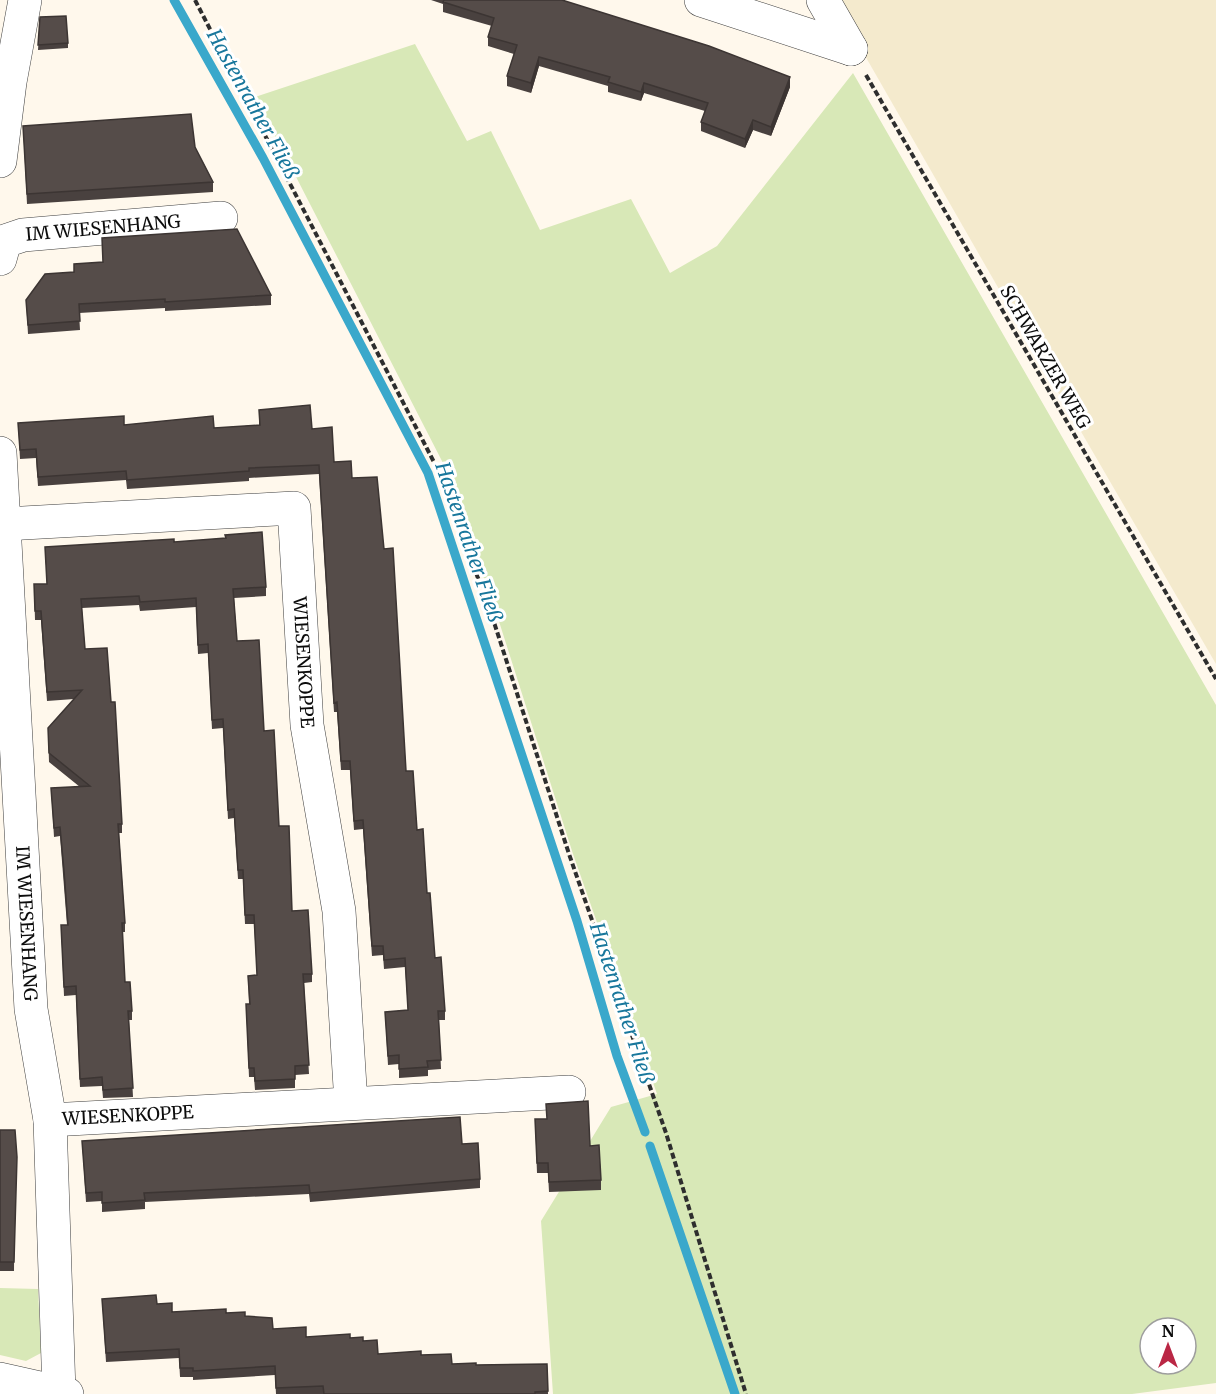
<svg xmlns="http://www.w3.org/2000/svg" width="1216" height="1394" font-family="Merriweather,serif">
	<rect width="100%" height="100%" fill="#fff8ec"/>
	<!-- farmland -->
	<path fill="#f4eacd" d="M833,0H1216V664L1058,392Z"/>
	<!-- green -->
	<path fill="#d8e8b7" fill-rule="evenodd" d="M415,44L467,141L491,131L540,230L631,199L670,273L717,246L853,73L1216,705V1383L1132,1394H553L541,1221L611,1107L657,1094L573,854L496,612L443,463L255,97ZM1150,1328H1186V1364H1150Z
		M0,1288L38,1289L41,1353L26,1361L0,1355Z"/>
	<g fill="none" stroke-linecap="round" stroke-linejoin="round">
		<!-- stream -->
		<path stroke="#3aa8cb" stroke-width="9" d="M174,0L263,158L428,473L577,921L617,1056L645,1132
			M650,1146L735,1394"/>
		<!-- minor casing -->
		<g stroke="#3f3f3f" stroke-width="34">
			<g id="minor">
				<path d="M701,0L851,49"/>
				<path d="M823,0L851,49"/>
				<path d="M0,161L10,82L25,0"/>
				<path id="s1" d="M0,259L5,241L23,235L221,218"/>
				<path id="s2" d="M0,453L31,1009L50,1120L59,1392"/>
				<path id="s3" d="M5,524L294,508L307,725L339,911L351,1103"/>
				<path id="s4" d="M50,1120L569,1092"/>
				<path d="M0,1379L67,1394"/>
			</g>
		</g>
		<!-- path -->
		<path stroke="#2e2e2e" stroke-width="4" stroke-dasharray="6 3" stroke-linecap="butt" d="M195,0L437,468L491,613L569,854L666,1133L746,1394
			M866,75L1216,679"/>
		<!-- minor -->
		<use href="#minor" stroke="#fff" stroke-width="33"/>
	</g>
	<!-- wall -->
	<path fill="#49413f" d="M431,0H562L790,87L771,136L753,130L745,148L701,131V122L705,111L644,93L641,101L608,92V86L539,66L531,93L507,86V76L514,54L488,46V37L492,26L443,12V4Z
		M40,17L68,43V48L38,50Z
		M23,126L195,147L213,182V192L27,204Z
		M102,238L271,295V305L165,311V308L79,313L80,330L28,334L26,300L74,272L103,262Z
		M259,410L312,429L334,462L352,478L406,771L417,830L427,893L435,958L445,1011V1020H439L441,1069L428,1070V1076L399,1078V1064L388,1065L385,1012L408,1010L405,967L384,969L383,955L372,956L363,829L354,830L350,770H341L337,712H334L319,474L249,478V481L127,489L126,480L38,486L36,458L20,459L18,423L214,428L259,425Z
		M174,542L266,587V596L234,598L237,641L264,731L292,911L312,974V982L304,983L309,1074L295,1075V1088L255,1090L254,1077H249L246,1004H249L248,976L257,975L254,924H245L243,879H238L234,818L228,819L223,728L212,729L208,653L198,654L196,607L140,611L139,605L82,608L85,649L111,702L122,824V833H119L125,923V932H122L125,982L132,1011V1020H129L133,1097L103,1098L102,1086L80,1087L76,995L64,996L61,925H67L60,836L54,837L51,788L80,787L49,762L48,728L74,699L47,701L41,620H35L34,584H47L45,547Z
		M535,1119H546L590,1146L601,1180V1190L549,1192L548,1173H537Z
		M0,1130H15L14,1271H0Z
		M82,1141L462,1144L480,1179V1188L310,1202L309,1194L145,1202V1209L102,1212V1201L86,1202Z
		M102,1299L157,1304L172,1312L226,1313L245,1316L273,1329L306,1337L350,1338L363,1341L378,1354L421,1355L452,1364L476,1365L547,1364L548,1394H276L275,1375L193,1380V1377H180L179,1358L106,1362Z"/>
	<!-- shaded-wall -->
	<path fill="#3c3533" d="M539,57V66L531,93V83Z
		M790,77V87L771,136V127Z
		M644,83V93L641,101V92Z
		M753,120V130L745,148V139Z"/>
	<!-- building -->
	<path fill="#554c49" stroke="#3c3533" stroke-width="1.5" d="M444,0H562L709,46L790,77L771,127L753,120L745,139L701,122L708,103L644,83L641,92L608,82L610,77L539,57L531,83L507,76L517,45L488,37L494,18L443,2Z
		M66,16L68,43L38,45L40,17Z
		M191,114L195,147L213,182L27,194L23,126Z
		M237,229L271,295L165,302V299L79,304L80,321L28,325L26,300L45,274L74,272V264L103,262L102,238Z
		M310,405L312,429L332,427L334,462L351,461L352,478L377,477L384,549L393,548L406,771H413L417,830L423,829L427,893H430L435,958L441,957L445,1011H438L441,1060L427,1061L428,1067L399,1069V1055L388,1056L385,1012L408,1010L405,958L384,960L383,946H372L363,820L354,821L350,761H341L337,702L334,703L319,465L249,468V471L127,480L126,471L38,477L36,449L20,450L18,423L124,416V425L213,416L214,428L260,425L259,410Z
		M262,532L266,587L233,589L237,641L259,640L264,731L274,730L279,826H289L292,911L308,910L312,974H303L309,1065L295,1066V1079L255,1081L254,1068H249L246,1004H250L248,976L257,975L254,915H245L243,870H238L234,809L228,810L223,719L212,720L208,644L198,645L196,598L140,602L139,596L81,599L85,649L107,648L111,702H115L122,824H118L125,923H122L125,982H130L132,1011H128L133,1088L103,1090L102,1077L80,1079L76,986L64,987L61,925H68L64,871L60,827L54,828L51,788L90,786L49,753L48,728L82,690L47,692L41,611H35L34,584H47L45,547L174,539V542L226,538L225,535Z
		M588,1101L590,1146L599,1145L601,1180L549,1182L548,1163H537L535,1119H547L546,1104Z
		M460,1117L462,1144L478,1143L480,1179L310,1193L309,1185L144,1193L145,1200L102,1203V1192L86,1193L82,1141Z
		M0,1130H15L17,1157L14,1262H0Z
		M156,1295L157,1304L172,1303V1312L226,1309V1313L245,1312V1316L272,1318L273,1329L306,1327V1337L350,1334V1338L363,1337V1341L377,1340L378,1354L421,1351V1355L451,1354L452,1364L476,1363V1365L547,1364L548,1391L535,1392V1394H324L323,1386L276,1388L275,1366L193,1371V1368H180L179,1349L106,1353L102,1299Z"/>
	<g text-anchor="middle" stroke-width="6" stroke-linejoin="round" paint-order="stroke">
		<!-- street labels -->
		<g font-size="18" fill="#0c0c0c" stroke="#fff">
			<text dy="6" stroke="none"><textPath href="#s1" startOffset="118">IM WIESENHANG</textPath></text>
			<text transform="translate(1045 357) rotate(60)" y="6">SCHWARZER WEG</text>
			<text dy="6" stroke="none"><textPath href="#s3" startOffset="444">WIESENKOPPE</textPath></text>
			<text dy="6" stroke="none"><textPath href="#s2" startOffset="471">IM WIESENHANG</textPath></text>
			<text dy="6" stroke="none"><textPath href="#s4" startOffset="78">WIESENKOPPE</textPath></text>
		</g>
		<!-- water labels -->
		<g font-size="20" font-style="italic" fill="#18779c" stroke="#fff">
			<text transform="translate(253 104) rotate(61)" y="7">Hastenrather Fließ</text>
			<text transform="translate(469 542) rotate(71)" y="7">Hastenrather Fließ</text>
			<text transform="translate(622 1003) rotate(72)" y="7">Hastenrather Fließ</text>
		</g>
	</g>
	<!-- north arrow -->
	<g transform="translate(1168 1346)"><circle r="28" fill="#ffffff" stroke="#9e9e9e" stroke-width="1.5"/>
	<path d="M0-4.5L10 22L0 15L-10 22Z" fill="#ba2745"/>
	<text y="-9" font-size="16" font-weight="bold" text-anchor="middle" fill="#0c0c0c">N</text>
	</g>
</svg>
